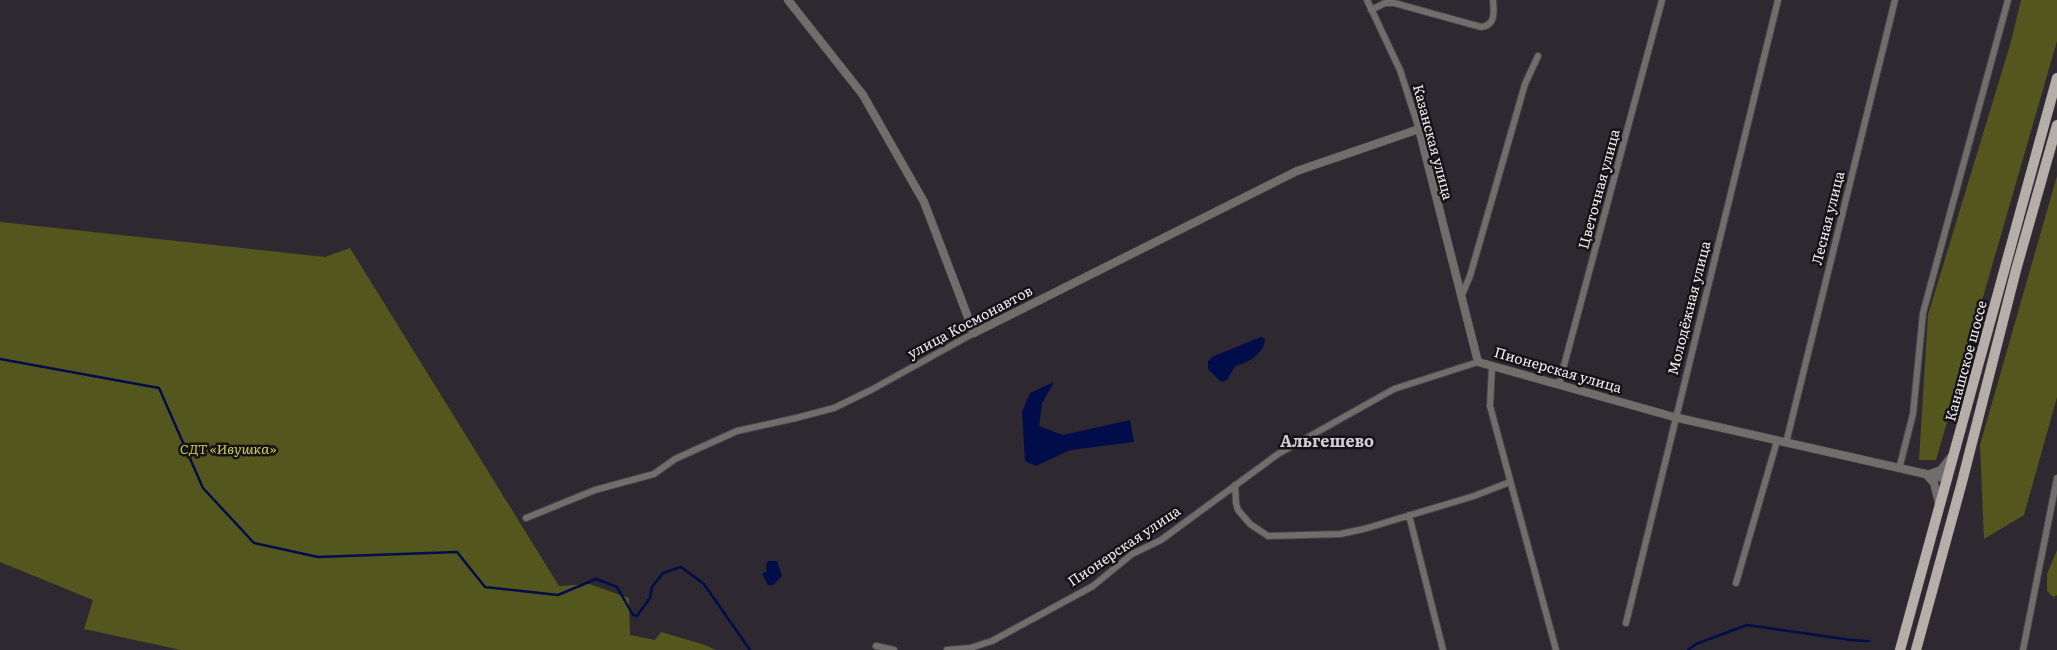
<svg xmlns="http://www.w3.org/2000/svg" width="2057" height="650" font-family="Literata,serif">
	<rect width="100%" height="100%" fill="#2e2930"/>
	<!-- green -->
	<path fill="#54571d" d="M2021,0H2057V41L1936,460H1919L1928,315L2010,45Z
		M2057,176V397L2024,515L1984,539L1980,445Z
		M0,222L325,257L350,248L559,586L589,584L629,598L630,635L655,640L661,632L702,644L716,650H181L84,629L93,600L0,562Z
		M2057,550V595L2053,597L2047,591V574Z"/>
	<!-- water -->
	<path fill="#000d4a" d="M1261,337L1265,339C1264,354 1248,363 1235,366L1227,380L1221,382L1208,369V361L1214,356Z
		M1054,382L1042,403L1039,426L1063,435L1130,420L1134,442L1070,450L1036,466L1025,461L1022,412L1030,393Z
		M768,561H777L782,576L773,585H768L762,574L767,571L766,565Z"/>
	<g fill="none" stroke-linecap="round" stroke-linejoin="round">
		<!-- stream -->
		<path stroke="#000d4a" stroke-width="2.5" d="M0,359L159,388L203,488L254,543L318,557L457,552L485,587L558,595L596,579L617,587L633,615L637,616L650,598L652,587L663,573L681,567L704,584L750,650
			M1688,650L1696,644L1747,625L1851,640L1869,641"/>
		<!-- minor casing -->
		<g stroke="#49444b" stroke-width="8">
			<path id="minor" d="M1367,0L1400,70L1419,129
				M1371,10L1385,3H1394L1481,27C1496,25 1494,12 1493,0
				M1461,297L1470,276L1525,84L1538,56
				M1492,366L1490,406L1556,650
				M1559,384L1662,0
				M1786,443L1895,0
				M1899,469L1913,414L1923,313L2008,0
				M1235,485L1236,503L1238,510L1250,524L1268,536L1340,534L1364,529L1474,496L1510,482
				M1409,515L1443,650
				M526,518L595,490L654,474L675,459L737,431L796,418L834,408L871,390L974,333
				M1736,583L1777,441
				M1626,623L1778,0
				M876,646L894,650
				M947,650L970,648L992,641L1093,586L1132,554L1161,540L1278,454L1394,389L1478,362
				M2023,650L2057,478"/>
		</g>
		<!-- tertiary casing -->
		<g stroke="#49444b" stroke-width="9">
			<path id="tertiary" d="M788,0L863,95L924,202L974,333L1297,171L1419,129L1478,362L1674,417L1948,479
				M1926,474L1934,483L1939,503
				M1930,474L1941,470L1951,457"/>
		</g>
		<!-- primary casing -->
		<g stroke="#49444b" stroke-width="11">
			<path id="primary" d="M1900,650L2057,78
				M1916,650L1962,482L2016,270L2057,125"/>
		</g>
		<!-- minor -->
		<use href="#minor" stroke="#706d6a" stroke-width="6"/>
		<!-- tertiary -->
		<use href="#tertiary" stroke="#706d6a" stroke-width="8"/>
		<!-- primary -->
		<use href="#primary" stroke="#b6aea8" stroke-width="10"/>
	</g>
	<g text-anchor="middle" stroke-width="5" stroke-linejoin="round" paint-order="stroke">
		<!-- street labels -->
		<g font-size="14" fill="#efecf1" stroke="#151316">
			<text transform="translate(1433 142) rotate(75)" y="5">Казанская улица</text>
			<text transform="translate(1599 189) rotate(-75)" y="5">Цветочная улица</text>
			<text transform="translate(1828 218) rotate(-76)" y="5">Лесная улица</text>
			<text transform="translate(1689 308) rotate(-76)" y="5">Молодёжная улица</text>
			<text transform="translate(970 322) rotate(-28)" y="5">улица Космонавтов</text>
			<text transform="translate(1966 361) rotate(-75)" y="5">Канашское шоссе</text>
			<text transform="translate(1558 370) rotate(16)" y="5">Пионерская улица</text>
			<text transform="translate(1124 546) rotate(-34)" y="5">Пионерская улица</text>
		</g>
		<!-- park labels -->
		<g font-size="14" font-style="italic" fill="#c9ce56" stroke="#151316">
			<text x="228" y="454">СДТ «Ивушка»</text>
		</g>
		<!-- quarter labels -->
		<g font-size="16" font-weight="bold" fill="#d3cdd7" stroke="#151316">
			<text x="1327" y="447">Альгешево</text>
		</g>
	</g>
</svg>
